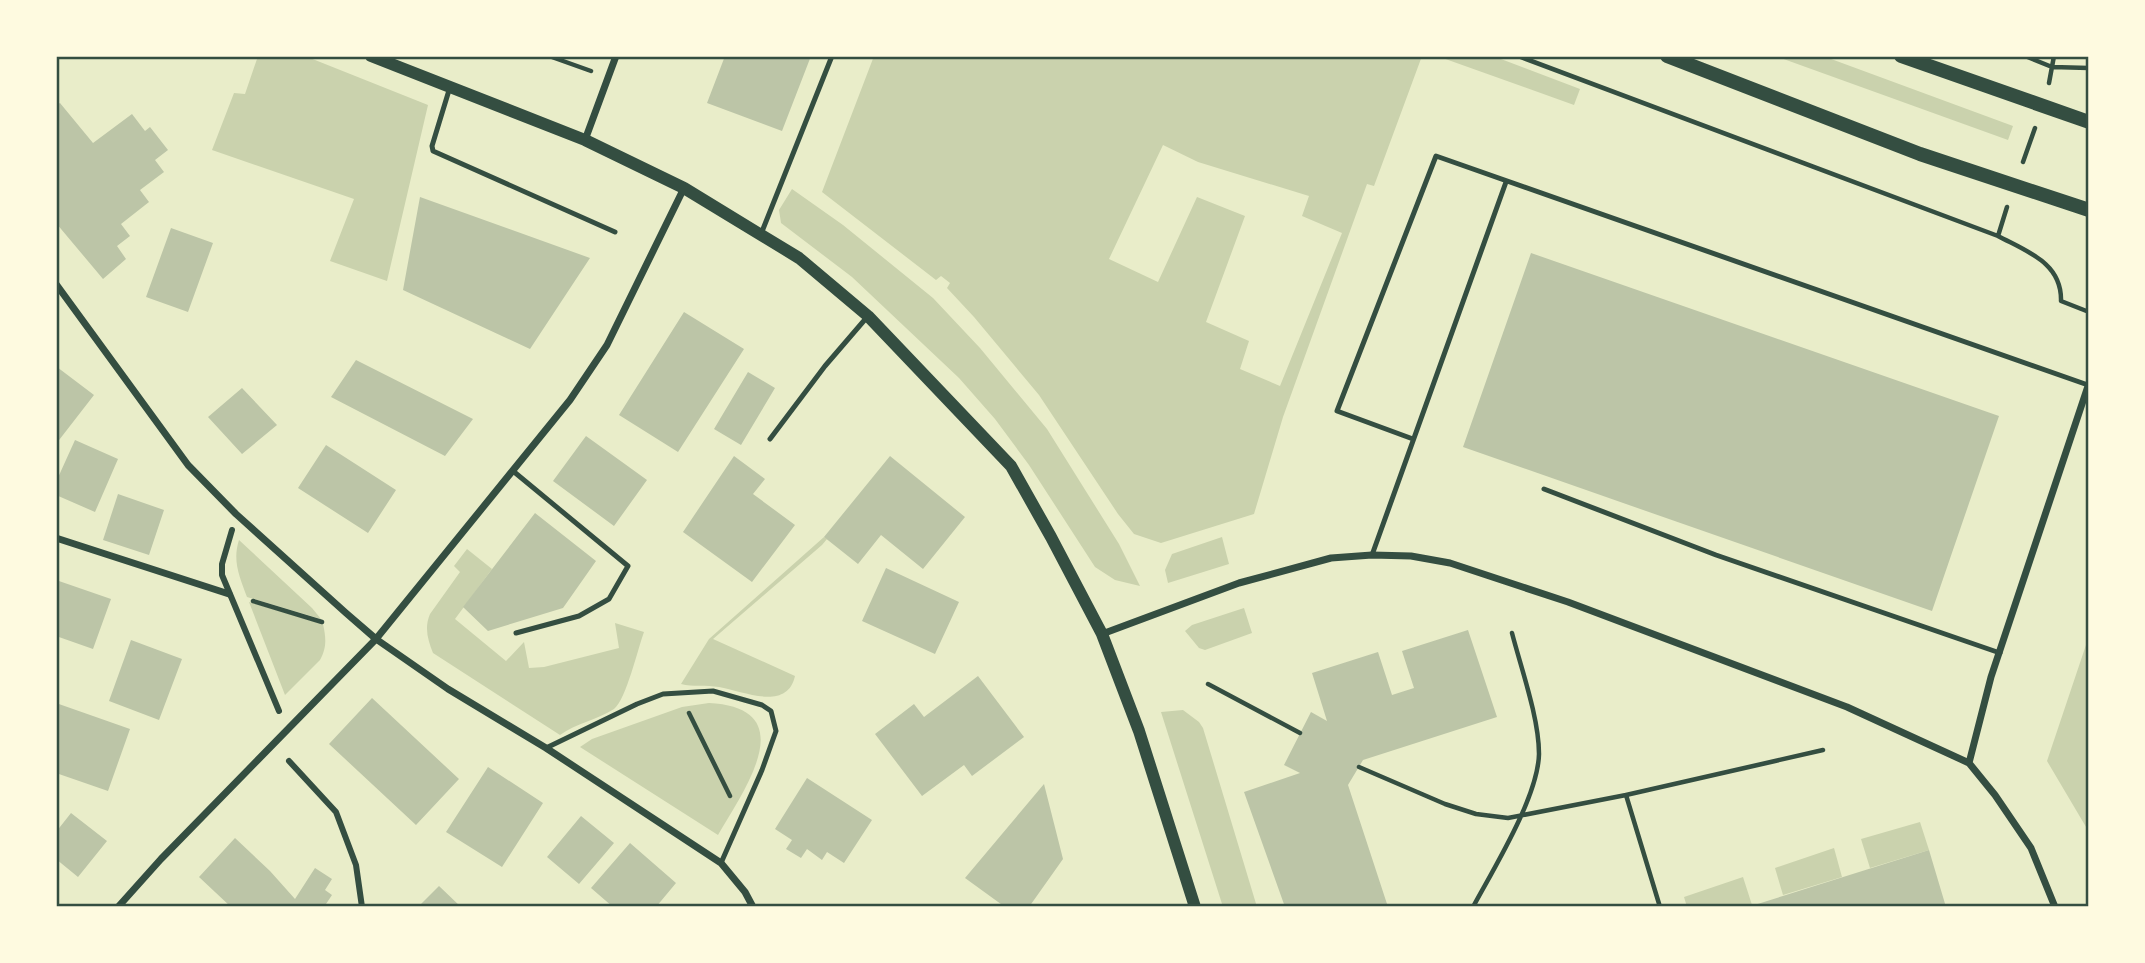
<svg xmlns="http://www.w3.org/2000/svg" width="2145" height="963" font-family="'Work Sans',sans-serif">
	<rect width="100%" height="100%" fill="#e9edc9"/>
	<!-- green -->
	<path fill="#cad2ad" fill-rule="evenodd" d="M258,56H305L428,105L387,281L330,261L354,199L212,150L234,93L245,94Z
		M874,56H1422L1374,186L1367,184L1283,417L1254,514L1161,543L1134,534L1118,514L1039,395L974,317L947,288L950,283L941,276L936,280L822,192ZM1163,145L1198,162L1309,196L1302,216L1342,233L1280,386L1240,369L1249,341L1206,322L1245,216L1197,197L1158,282L1109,259Z
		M1437,56H1493L1580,89L1574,105Z
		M1775,56H1823L2013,126L2008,140Z
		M792,189L843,225L933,298L980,348L1047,429L1119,544L1140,586L1115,580L1095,567L1029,465L995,419L959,378L852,277L781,223L779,210Z
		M824,537L827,539L822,545L713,639L795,676C787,712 743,691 719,687C706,685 693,687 681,684L709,639Z
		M1222,537L1229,564L1168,583L1165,570L1172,554Z
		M239,540L312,608L321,619L247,597C240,578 232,561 239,540Z
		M467,549L492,569L455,619L506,661L524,642L529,668L544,667L619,648L615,623L644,632C638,648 626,700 614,709C597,720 576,723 560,735L433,653C428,640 424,628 430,614L460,572L454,566Z
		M249,602L323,624C326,638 327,647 320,660L285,695Z
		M1244,608L1252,633L1205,650L1199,648L1185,631L1192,625Z
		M2089,636V832L2047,761Z
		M709,703C804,708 744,790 718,835L580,747L592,739L682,707Z
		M1183,710L1199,722L1203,728L1257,907H1223L1161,712Z
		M1920,822L1929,850L1870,868L1861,839Z
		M1834,848L1842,877L1783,895L1775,868Z
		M1743,877L1752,905L1687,907L1684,897Z"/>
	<!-- building -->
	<path fill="#bcc5a7" d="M725,56H811L782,131L707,103Z
		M60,103L93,143L132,114L145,131L150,127L168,150L155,160L164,172L140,190L149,202L121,224L130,236L117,246L126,259L103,279L56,223V105Z
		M420,197L590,258L530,349L403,290Z
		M171,228L213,243L188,312L146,297Z
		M1531,253L1999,416L1932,611L1463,447Z
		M684,312L744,349L678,452L619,415Z
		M356,360L473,419L445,456L331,397Z
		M57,367L94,395L56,444V368Z
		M748,372L775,388L741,445L714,429Z
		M242,388L277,425L242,454L208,417Z
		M586,436L647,480L614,526L553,481Z
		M75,440L118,459L95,512L56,495V482Z
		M326,445L396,490L368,533L298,488Z
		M734,456L765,479L753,494L795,525L752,582L683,532Z
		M890,456L965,517L923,569L881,535L858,564L824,537Z
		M118,494L164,510L149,555L103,540Z
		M535,513L596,561L563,608L488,631L463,607Z
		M886,568L959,602L935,654L862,621Z
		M56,580L111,599L93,649L56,636Z
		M1468,630L1497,717L1363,760L1348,785L1388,907H1285L1244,792L1300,773L1284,765L1311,712L1327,721L1312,673L1378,652L1392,695L1414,688L1402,651Z
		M131,640L182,659L159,720L109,701Z
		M978,676L1024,737L972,776L964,765L922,796L875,734L914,704L924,717Z
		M372,698L459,779L416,825L329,744Z
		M56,703L130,729L108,791L56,773Z
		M488,767L543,803L502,867L446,832Z
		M807,778L872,820L844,863L827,852L822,860L807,849L801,858L786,849L792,840L775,829Z
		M1044,784L1063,859L1029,907H1005L965,878Z
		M71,813L107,841L78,877L56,859V832Z
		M581,816L614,843L579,884L547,857Z
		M235,838L270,871L295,899L315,868L332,879L325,890L332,895L324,907H231L199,877Z
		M630,843L676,883L656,907H613L591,888Z
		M1929,850L1946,907H1890L1889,904L1880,907H1748Z
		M439,886L461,907H418Z"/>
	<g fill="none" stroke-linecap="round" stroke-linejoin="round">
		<!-- path -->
		<path stroke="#344e41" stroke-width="4.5" d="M549,56L591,71
			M1518,56L1998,236C2028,252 2062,263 2061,301L2089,312
			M2025,56L2052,67L2089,68
			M2049,83L2054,56
			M2023,162L2035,128
			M1998,236L2007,207
			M253,601L322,622
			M1208,684L1300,733
			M689,713L730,796
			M1359,767L1445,804L1476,814L1508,818L1626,795L1823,750
			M1626,795L1660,907
			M1473,907C1494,868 1538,797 1539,754C1539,718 1521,668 1512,633"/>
		<!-- service -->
		<path stroke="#344e41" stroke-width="5" d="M450,87L432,146L433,151L615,232
			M761,234L832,56
			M770,439L825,366L868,316
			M1413,439L1337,411L1436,156L2088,385
			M513,471L628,566L609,599L579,616L516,633
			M1544,489L1716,555L2000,653
			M1372,555L1506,182
			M546,748L637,704L663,694L713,691L762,705L771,711L776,731L762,770L721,863"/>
		<!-- pedestrian -->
		<path stroke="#344e41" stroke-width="6" d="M232,530L222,564V575L279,711
			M289,761L336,812L356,865L362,907"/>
		<!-- minor -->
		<path stroke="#344e41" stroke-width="7" d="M585,140L616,56
			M56,284L188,465L236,514L346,613L376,639L448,689L546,748L721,863L745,892L753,907
			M56,538L229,594
			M1102,634L1239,583L1331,558L1372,555L1411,556L1450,563L1568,602L1847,707L1969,763L1995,795L2031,848L2055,907
			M1969,763L1991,677L2089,383
			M118,907L161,859L376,639L570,400L607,345L684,188"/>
		<!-- tertiary -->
		<path stroke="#344e41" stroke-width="12" d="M371,56L585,140L684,188L799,258L868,316L1011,466L1051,537L1102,634L1139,731L1195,907"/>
		<!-- secondary -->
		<path stroke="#344e41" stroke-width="14" d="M1667,56L1920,154L2089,210
			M1901,56L2089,122"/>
	</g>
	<!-- border -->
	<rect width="2145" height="963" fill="none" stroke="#fefae0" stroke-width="116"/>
	<rect x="58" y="58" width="2029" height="847" fill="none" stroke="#344e41" stroke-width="2.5"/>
</svg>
